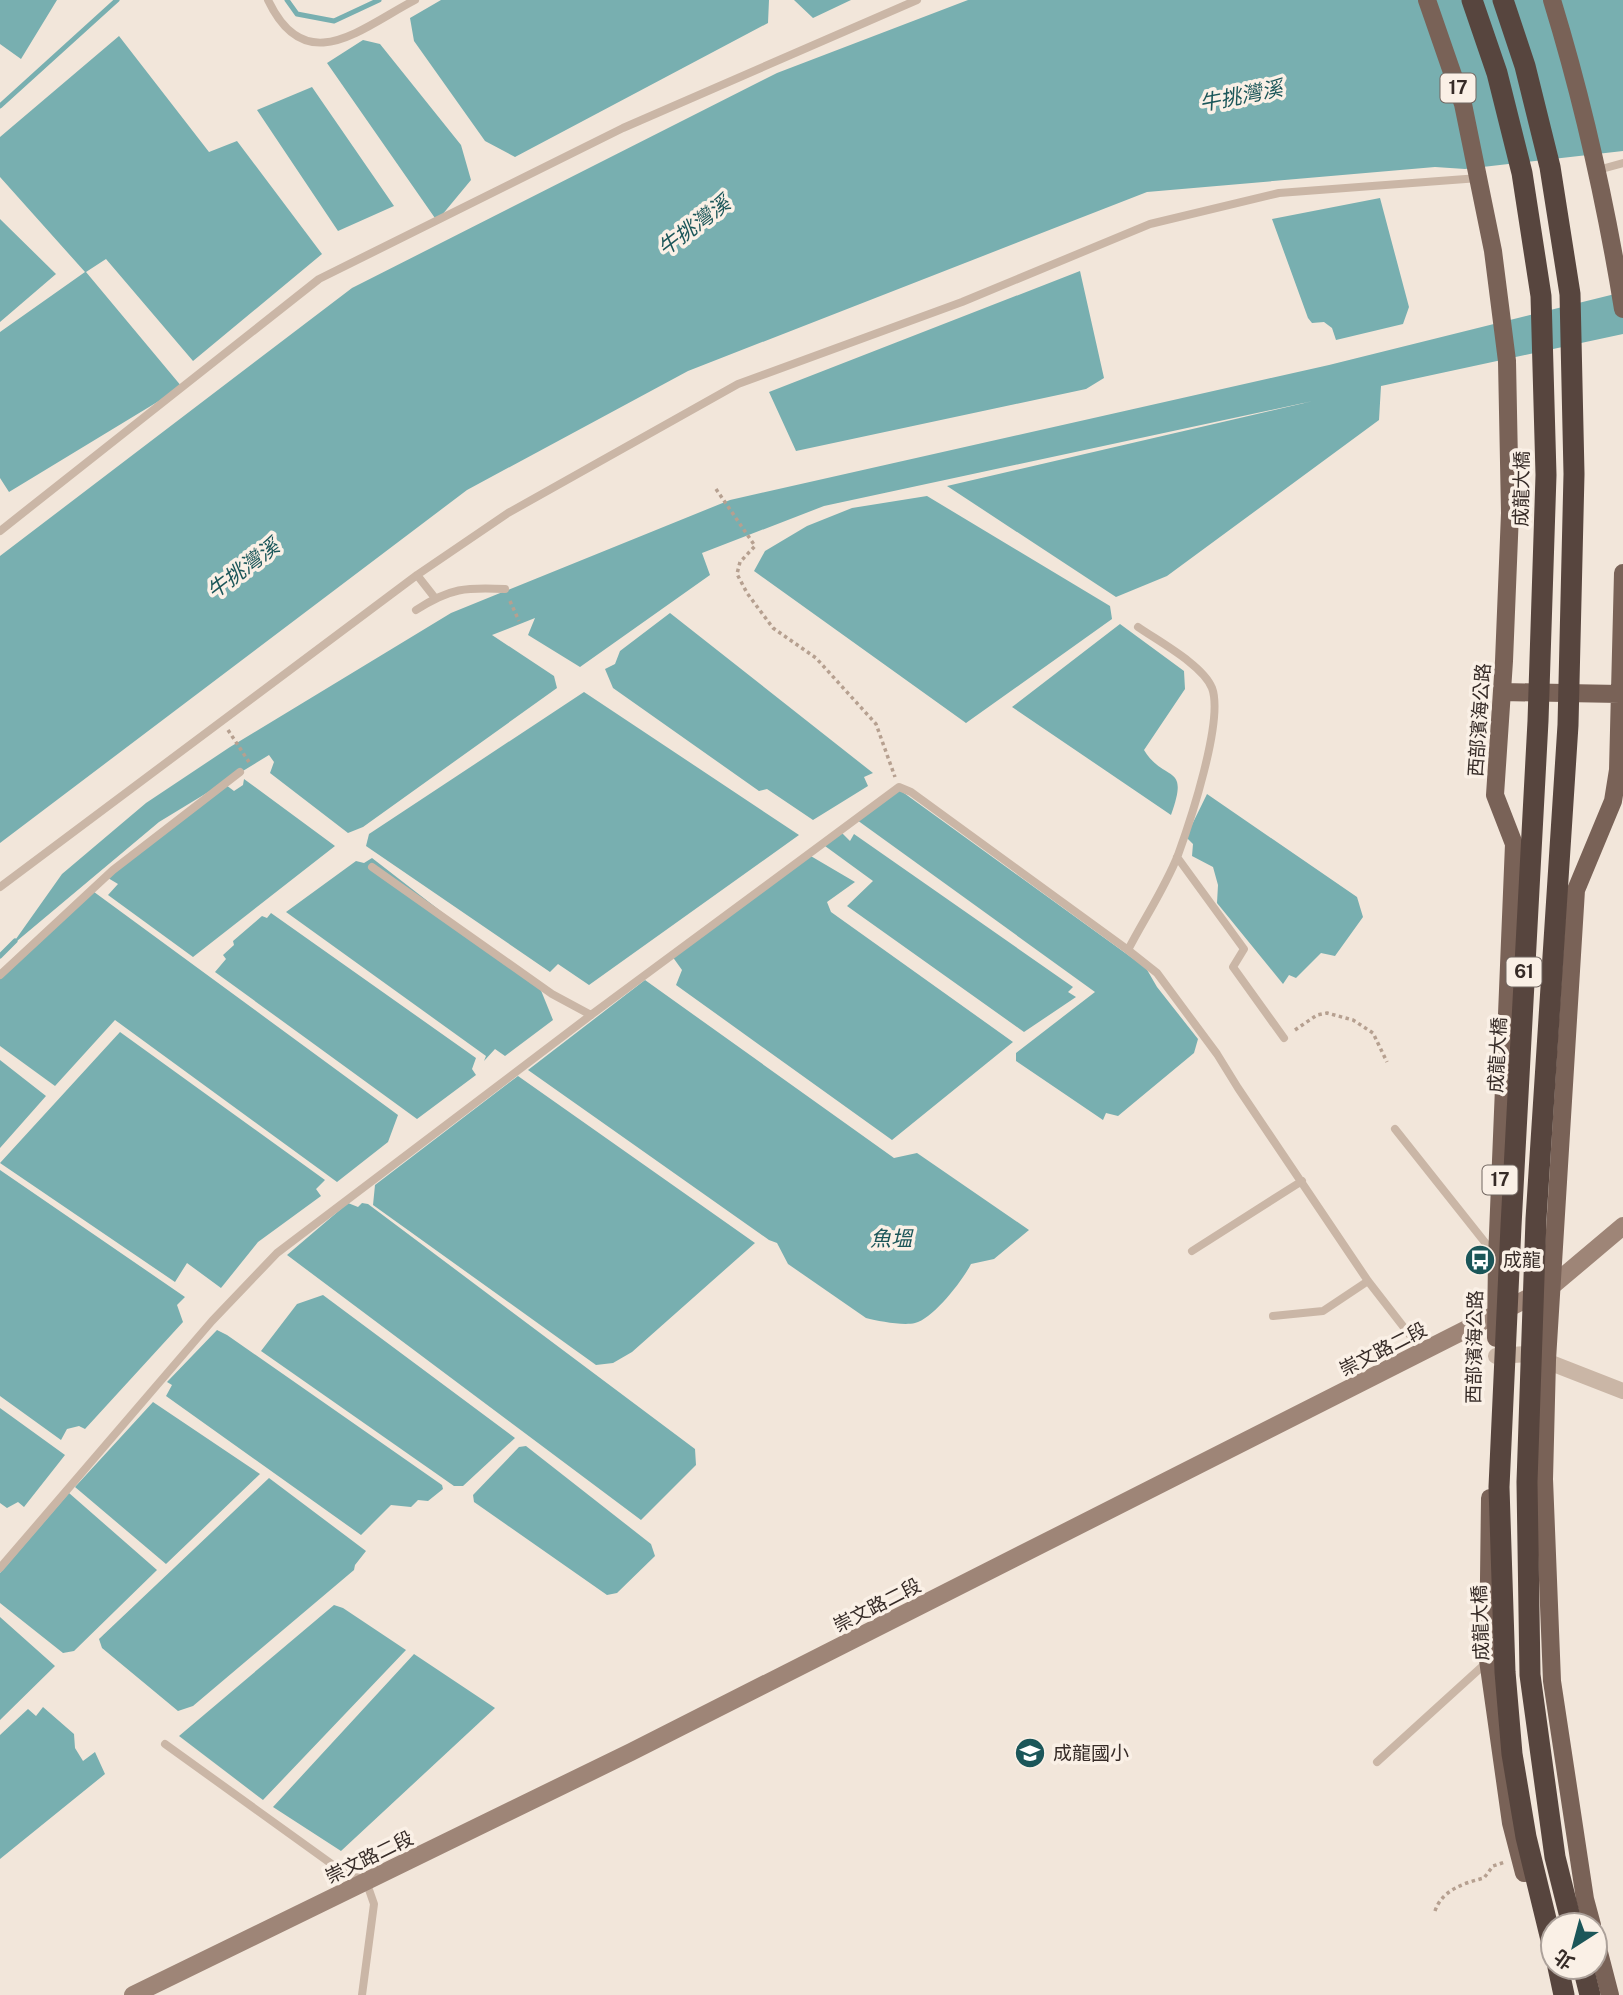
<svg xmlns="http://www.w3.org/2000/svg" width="1623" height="1995" font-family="'Public Sans','Noto Sans TC',sans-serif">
	<rect width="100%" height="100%" fill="#f2e6da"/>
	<!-- water -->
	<path fill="#78afb0" d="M0,0H57L21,59L0,44Z
		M441,0H769L768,23L515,157L485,141L414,41L410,18Z
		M794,0H851L813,18Z
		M968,0H1623V151L1465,169L1435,167L1147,192L688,371L467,490L0,843V556L352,288L777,73Z
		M119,36L209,152L237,141L322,254L193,361L106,259L86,272L182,387L9,492L0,478V332L85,272L0,177V137Z
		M363,40L380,44L461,145L471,180L437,221L327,63Z
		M312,87L394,206L338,231L257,110Z
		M1380,198L1409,307L1403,324L1336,340L1332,328L1324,322L1312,323L1308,318L1272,219Z
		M0,219L56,274L0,322Z
		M1080,271L1104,378L1086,389L796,451L769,392Z
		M1623,292V334L1381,386L1379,420L1167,576L1116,597L947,486L1313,401L824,506L702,553L710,575L580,667L528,635L535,618L492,635L554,676L557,688L363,827L348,833L270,773L274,762L269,755L159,822L11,946L62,874L146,803L230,747L451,613L730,500L1329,365Z
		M927,496L1110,606L1112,619L966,723L754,571L765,551L807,526L852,508Z
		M670,613L873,773L864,777L868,786L813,820L767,789L759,791L613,688L605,669L615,664L620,651Z
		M1120,624L1184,671L1185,689L1144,750C1165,784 1190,762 1171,815L1012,707Z
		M584,692L799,835L589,985L558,964L550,972L366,846L369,834Z
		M244,779L335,846L193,957L108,895L118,884L108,878L226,785L234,791L243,785Z
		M897,788L1146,968L1157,987L1198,1039L1194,1053L1118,1116L1106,1113L1103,1120L1016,1061V1053L1095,992L857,820Z
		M1207,794L1357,897L1363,917L1335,956L1321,953L1296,978L1289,975L1283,984L1217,903L1218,885L1213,867L1192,856L1193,844L1186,837Z
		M840,831L850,841L854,834L1073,987L1068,992L1076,997L1024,1032L847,906L873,881L825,846Z
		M809,855L855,882L827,902L831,912L1013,1042L892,1140L676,985L682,970L672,956Z
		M372,858L540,988L553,1020L505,1056L495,1049L484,1061L486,1056L286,912L356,861L364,863Z
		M90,889L398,1115L388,1142L337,1182L115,1020L55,1086L0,1046V976Z
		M271,913L476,1058L472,1069L476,1075L417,1119L215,972L226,959L223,955L234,945L233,941L262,916L267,918Z
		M645,980L894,1158L917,1153L1029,1230L994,1259L971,1264C963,1280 933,1319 915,1323C903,1326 878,1321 866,1318L788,1264L777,1243L769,1240L528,1070Z
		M120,1032L325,1180L316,1189L321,1196L258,1242L221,1288L187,1263L175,1282L0,1163Z
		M0,1060L46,1096L0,1148Z
		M518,1076L755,1243L632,1352L613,1363L596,1365L373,1205L375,1185Z
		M0,1170L185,1297L177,1305L183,1322L85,1429L79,1426L67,1429L61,1440L0,1396Z
		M348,1203L358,1207L362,1203L368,1204L695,1449L696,1465L641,1520L287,1255Z
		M323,1295L515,1438L463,1486H454L261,1351L297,1304Z
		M217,1330L227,1335L442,1485L443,1489L428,1501L418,1500L411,1507L391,1505L361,1535L166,1396L172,1385L167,1382Z
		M153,1402L260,1474L166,1564L75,1487Z
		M0,1408L65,1455L24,1507L18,1502L7,1508L0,1503Z
		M526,1446L651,1544L655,1556L617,1593L607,1595L474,1502L473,1495L519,1447Z
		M269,1478L366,1551L355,1565L354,1570L193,1706L178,1711L102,1648L99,1639Z
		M69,1493L157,1570L74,1651L63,1653L0,1603V1573Z
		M334,1605L343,1608L406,1650L263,1800L179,1736Z
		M0,1617L55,1666L0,1720Z
		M414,1654L495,1708L341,1851L273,1807Z
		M43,1707L74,1734L75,1748L83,1761L95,1752L105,1774L0,1859V1735L28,1709L36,1716Z"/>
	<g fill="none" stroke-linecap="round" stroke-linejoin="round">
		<!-- stream -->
		<path stroke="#78afb0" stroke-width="5" d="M287,0L297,14L334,21L379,0
			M0,106L117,0
			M0,956L15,941"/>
		<!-- path -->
		<path stroke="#b6a090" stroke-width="3.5" stroke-dasharray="3.5 3.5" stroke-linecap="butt" d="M716,489L755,546L740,562L737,574L747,593L773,628L816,658L876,724L895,777
			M510,601L519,621
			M228,730L249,762
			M1295,1030L1317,1015L1327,1013L1353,1020L1373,1033L1387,1062
			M1435,1911C1442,1890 1464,1883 1484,1878L1493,1866L1505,1862"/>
		<!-- lane -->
		<path stroke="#cab6a6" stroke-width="8" d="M268,0C306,80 361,28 415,0
			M1598,170L1623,163
			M0,531L319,279L623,128L917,0
			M417,575L435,598
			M416,610C450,588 466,587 505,589
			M1138,627C1158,641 1203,665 1212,688C1224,720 1190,822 1178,855C1165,888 1144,919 1128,950L1157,973L1217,1054L1238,1088L1368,1281L1423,1352
			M1177,857L1244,949L1233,967L1284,1038
			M372,867L552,994L591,1015
			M0,887L417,575L508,513L738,384L962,302L1150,224L1279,193L1479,178
			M0,975L113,870L240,772
			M1395,1129L1495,1255
			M1192,1251L1302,1181
			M1273,1316L1323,1311L1368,1281
			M0,1568L212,1321L277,1253L591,1015L899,787L911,792L1128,950
			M165,1744L340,1870L366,1881L374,1904L362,1995
			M1377,1762L1486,1663"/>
		<!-- street -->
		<path stroke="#cab6a6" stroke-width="16" d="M1496,1356L1528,1354L1623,1391"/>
		<!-- secondary -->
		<path stroke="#9e8577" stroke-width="18" d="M133,1995L631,1752L1552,1286L1623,1226"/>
		<!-- primary -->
		<path stroke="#796257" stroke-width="18" d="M1427,0L1463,104L1493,251L1507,361L1510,513L1504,661L1495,795L1514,844L1497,1258L1496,1338
			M1552,0C1583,101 1606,204 1623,309
			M1502,692L1620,694
			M1490,1498L1488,1660L1511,1823L1524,1873
			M1592,1925L1585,1899L1552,1681L1544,1479L1547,1360L1576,890L1613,801L1618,770L1623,573
			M1595,1937L1610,1995"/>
		<!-- highway -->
		<path stroke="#57453e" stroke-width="21" d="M1558,1967L1564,1995
			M1583,1967L1590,1995"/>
		<!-- highway-bridge -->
		<path stroke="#57453e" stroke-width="21" d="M1472,0L1497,73L1522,173L1541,296L1546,475L1538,721L1511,1226L1499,1487L1505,1672L1512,1754L1526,1837L1553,1948
			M1503,0L1525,66L1550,167L1570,294L1574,474L1568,725L1536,1219L1527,1482L1530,1675L1555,1857L1572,1925"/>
	</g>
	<!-- icons -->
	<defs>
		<g id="bus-disc" transform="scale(1.575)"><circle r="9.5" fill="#1b5659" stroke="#faf0e6"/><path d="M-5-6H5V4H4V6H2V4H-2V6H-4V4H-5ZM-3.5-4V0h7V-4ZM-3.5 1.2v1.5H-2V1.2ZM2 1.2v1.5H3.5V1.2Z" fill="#fff"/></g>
		<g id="school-disc" transform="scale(1.575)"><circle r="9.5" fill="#1b5659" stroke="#faf0e6"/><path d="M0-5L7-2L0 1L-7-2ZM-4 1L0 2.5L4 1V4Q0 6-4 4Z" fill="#fff"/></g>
	</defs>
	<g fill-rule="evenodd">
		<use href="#bus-disc" x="1480" y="1260"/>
		<use href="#school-disc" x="1030" y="1753"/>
	</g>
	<g text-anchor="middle" stroke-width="7" stroke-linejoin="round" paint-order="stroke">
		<!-- shield labels -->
		<g fill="#faf0e6" stroke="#716660" stroke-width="2">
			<rect x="1440.5" y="73.5" width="35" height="29" rx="5"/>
			<rect x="1506.5" y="957.5" width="35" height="29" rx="5"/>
			<rect x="1482.5" y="1165.5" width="35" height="29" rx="5"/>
		</g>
		<g font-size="18" font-weight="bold" fill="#362b27">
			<text x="1458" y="94">17</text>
			<text x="1524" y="978">61</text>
			<text x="1500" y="1186">17</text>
		</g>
		<!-- street labels -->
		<g font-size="19" fill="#362b27" stroke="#faf0e6">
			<text transform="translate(1521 489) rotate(-89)" y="7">成龍大橋</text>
			<text transform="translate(1479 720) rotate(-86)" y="7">西部濱海公路</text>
			<text transform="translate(1497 1055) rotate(-87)" y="7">成龍大橋</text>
			<text transform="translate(1474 1347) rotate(-89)" y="7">西部濱海公路</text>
			<text transform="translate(1383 1349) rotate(-27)" y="7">崇文路二段</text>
			<text transform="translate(877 1605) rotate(-27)" y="7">崇文路二段</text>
			<text transform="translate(1480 1623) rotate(-92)" y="7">成龍大橋</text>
			<text transform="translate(369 1857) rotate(-26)" y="7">崇文路二段</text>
		</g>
		<!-- poi labels -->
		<g font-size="19" fill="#362b27" stroke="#faf0e6" text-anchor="start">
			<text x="1503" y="1267">成龍</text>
			<text x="1053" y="1760">成龍國小</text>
		</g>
		<!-- water labels -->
		<g font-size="21" font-style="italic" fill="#1b5659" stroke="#faf0e6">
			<text transform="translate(1241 96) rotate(-11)" y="7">牛挑灣溪</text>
			<text transform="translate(694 226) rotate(-37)" y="7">牛挑灣溪</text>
			<text transform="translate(243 569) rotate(-37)" y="7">牛挑灣溪</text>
			<text x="891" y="1246">魚塭</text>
		</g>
	</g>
	<!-- north arrow -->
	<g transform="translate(1574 1946) rotate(216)"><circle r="33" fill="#faf0e6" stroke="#aca19a" stroke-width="2"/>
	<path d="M0-5L12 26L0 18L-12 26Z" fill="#1b5659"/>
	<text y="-10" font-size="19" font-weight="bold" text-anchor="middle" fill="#362b27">北</text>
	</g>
</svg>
